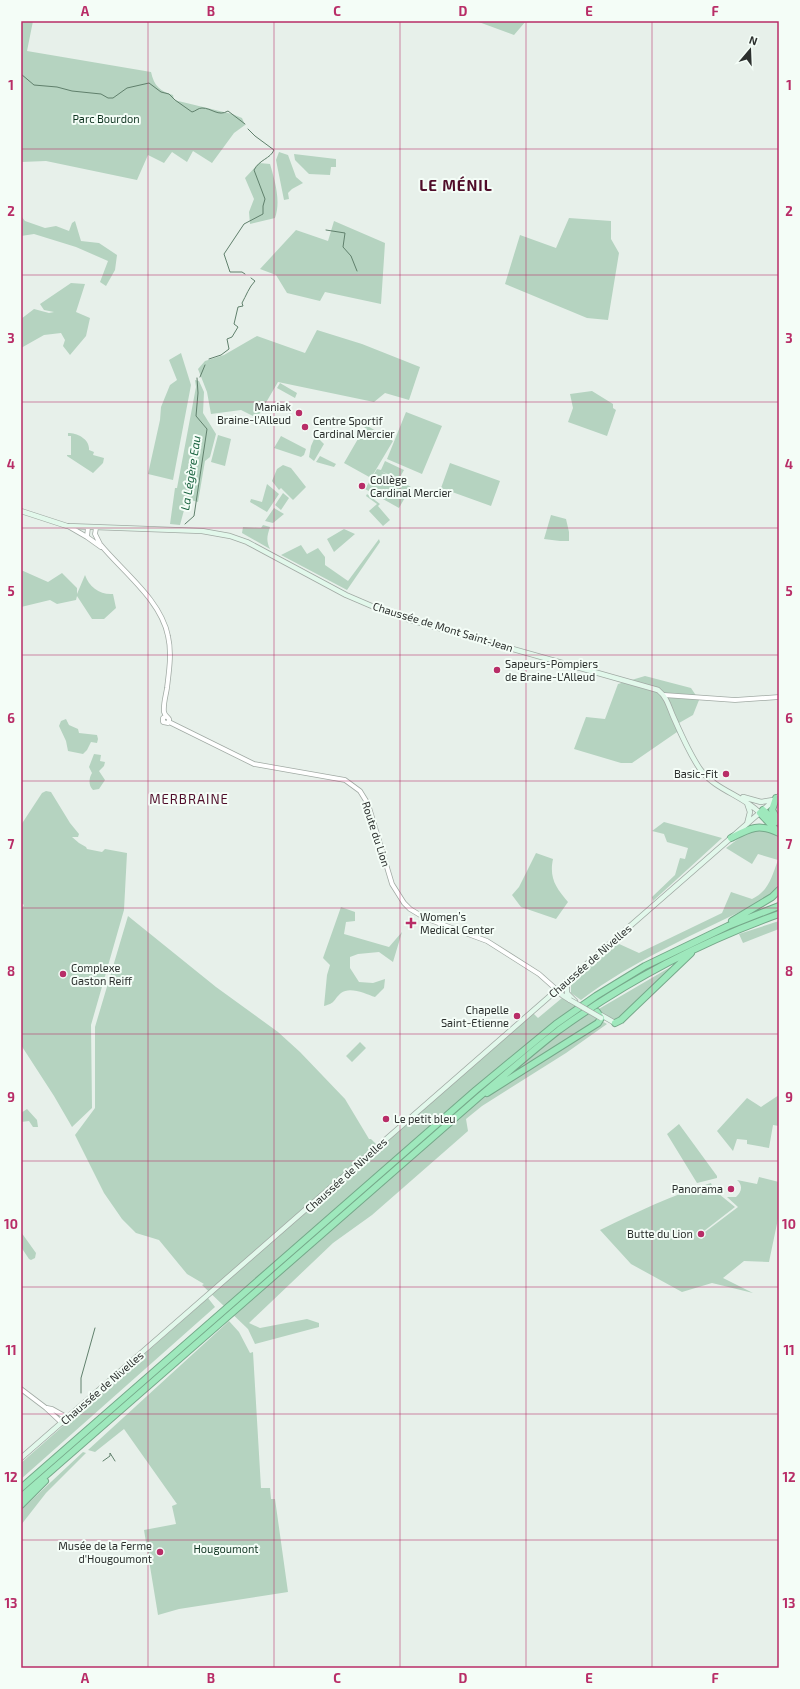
<svg xmlns="http://www.w3.org/2000/svg" width="800" height="1689" font-family="'Exo 2',sans-serif">
	<rect width="100%" height="100%" fill="#e7f0ea"/>
	<!-- green -->
	<path fill="#b5d3c0" d="M21,21H33L27,51L151,72C154,86 160,91 173,95L174,100L232,114L242,118L245,125L234,133L212,163L193,151L187,162L172,152L164,163L148,155L137,180L46,161L21,162Z
		M476,21H526L514,35Z
		M279,152L288,155L296,177L303,183L292,189L288,193L289,199L284,200L276,160Z
		M294,154L336,159V167H331L330,175L309,174L295,160Z
		M259,163L270,164C275,181 281,201 275,218L250,224L249,212L254,199L245,178Z
		M21,216L25,221L45,228L56,226L69,231L72,223L75,221L81,241L99,243L117,255L115,270L106,286L100,282L108,261L76,247L34,234L21,236Z
		M569,218L611,221V239L619,253L608,320L587,318L505,284L520,235L556,248Z
		M334,221L385,243L381,304L325,292L320,301L287,293L276,275L260,269L296,230L328,241Z
		M71,283L85,284L76,312L90,318L86,336L70,355L63,346L65,340L61,333L44,335L21,348V319L34,309L49,313L54,312L44,310L40,304Z
		M317,330L362,344L420,367L409,400L385,393L374,402L278,382L257,418L241,410L211,414L207,392L198,369L205,361L224,355L257,336L305,353Z
		M181,353L191,385L173,480L148,474L160,420L161,407L170,385L177,380L169,360Z
		M195,380L199,381L204,392L203,413L216,434L210,457L205,461L198,502L187,499L180,525L170,524L175,488H177L196,387Z
		M280,383L297,393L295,398L277,388Z
		M592,391L613,404V408L616,410L607,436L568,422L573,408L570,394Z
		M406,412L442,426L422,474L387,459Z
		M366,425L393,441L371,478L344,463Z
		M68,433C77,433 90,439 89,450L94,452L93,455L104,458L103,463L93,473L67,456V455H71V436H68Z
		M218,435L231,439L225,466L211,462Z
		M281,436L306,449L304,455L301,457L274,448Z
		M315,437H317L324,444L314,461L309,457L311,446Z
		M320,456L336,464L334,467L316,462Z
		M385,461L404,470L399,479L381,471L411,487L399,508L365,489L377,469L381,470Z
		M450,463L500,481L491,506L441,488Z
		M283,465L291,468L306,487L293,500L281,488L279,490L272,481L277,469Z
		M267,484L279,494L267,512L250,502L251,499L262,502Z
		M283,493L289,498L281,510L275,505Z
		M367,494L380,504L378,506L390,520L383,526L369,511L377,504L366,496Z
		M274,508L284,514L273,523L265,521Z
		M551,515L566,519L569,532V541H560L544,539Z
		M263,525L270,527C267,536 266,541 270,549L242,533L243,527L261,528Z
		M344,529L355,534L334,552L327,539Z
		M379,539L380,542L347,590L281,555L301,545L307,554L318,548L325,557V565L348,581Z
		M21,570L48,582L62,573L77,588V594L85,575C89,587 100,595 113,594L116,608L104,619H92L77,596L76,600L57,604L50,600L21,607Z
		M645,676L691,688L699,700L693,715L679,723L677,732L632,763H621L574,749L586,717L605,719L618,684Z
		M66,719L69,725L78,729L79,733L97,735L98,739L97,743L91,742L87,750L83,754L68,751L66,741L59,726L61,721Z
		M94,754L101,755L100,761L105,762L104,766L99,771L105,780L99,789L93,790C88,785 89,778 92,773L89,767Z
		M46,791L51,792L70,823L79,834L78,837H72L79,843L86,847L87,849L102,852L105,849L127,853L124,910L91,1025L92,1108L72,1127L54,1096L21,1045V910L24,905L21,903V825L42,793Z
		M664,822L722,838L653,901L652,897L675,875L680,858L685,859L688,848L667,842L664,834L652,831Z
		M758,828L774,832L779,836V884L770,895L758,903C698,933 635,959 581,1000L571,993V983L617,943L639,953L722,913L731,892L752,899C769,891 772,876 778,860L758,854L752,864L726,848L750,830Z
		M536,853L553,859C549,878 556,888 568,902L556,919L521,907L512,895L519,887Z
		M341,907L355,912V921L346,922L344,934L389,947L402,932L393,962L379,952L358,954L350,957V968L359,982L373,983L385,979L384,988L375,997C366,994 350,986 341,993C333,1000 336,1003 324,1006L327,975L330,965L323,958Z
		M128,916L216,987L278,1032L300,1052L345,1099L369,1139H371L379,1147L533,1013L538,1018L562,998L607,1024L566,1053L482,1106L466,1119L468,1131L372,1215L333,1243L249,1323L260,1328L307,1319L319,1323V1327L255,1344L248,1329L202,1285L204,1284L187,1274L159,1240L136,1233L122,1219L104,1193L75,1135L95,1108V1027Z
		M779,921V929L743,943L739,934Z
		M679,962L616,1021L597,1010Z
		M360,1042L366,1048L352,1062L346,1056Z
		M779,1095V1126L773,1125L769,1148L747,1144V1140L737,1139L733,1151L717,1131L747,1098L761,1107Z
		M27,1109L37,1120L38,1127H33L29,1121L21,1122V1113Z
		M679,1124L717,1176V1178L697,1183L667,1134Z
		M759,1177L779,1182V1214L769,1262L744,1261L723,1278L753,1293L712,1283L682,1292L631,1264L600,1230C637,1212 672,1195 711,1183L713,1188L719,1186L721,1193L719,1194L735,1207L704,1231H699L697,1236L702,1239L705,1232L738,1207L727,1197H736C742,1192 743,1185 737,1180L757,1184Z
		M21,1232L36,1253L35,1258L31,1260L29,1259L21,1247Z
		M208,1298L215,1307L21,1479V1463Z
		M229,1321L239,1332L250,1353L253,1352L261,1488H270L271,1499H275L288,1592L179,1609L158,1615L144,1530L176,1524L172,1506L177,1504L124,1429L95,1452L88,1450Z
		M83,1452L86,1453L46,1493L21,1525V1510Z"/>
	<g fill="none" stroke-linecap="round" stroke-linejoin="round">
		<!-- stream -->
		<path stroke="#60806c" stroke-width="1" d="M21,74L34,85L57,87L72,91L101,94L108,98H113L127,88L149,83L161,92L169,94L175,100L192,112C196,111 198,108 202,108C212,108 218,117 228,111L245,124
			M326,230L345,233L343,247L351,256L357,271
			M245,274L242,272H230L224,254L244,224L263,214V206L265,199L254,170C260,159 270,159 274,150L255,136L248,129
			M209,359L221,355L229,349L227,339L232,337L238,327L234,324L238,307L243,306L242,303C246,296 249,287 255,281L251,278
			M200,377L205,365
			M185,524L194,516L207,429L196,416L198,393L197,378
			M81,1393V1378L95,1328
			M103,1461L110,1456V1453L115,1461"/>
		<!-- tertiary casing -->
		<g stroke="#a1aaa4" stroke-width="5.5">
			<path id="tertiary" d="M68,526L87,537L101,547
				M96,528L95,534L100,544C123,572 161,600 168,636C172,653 169,671 167,688C166,695 163,704 164,712C165,716 167,716 169,719V722L254,764L345,780L360,791L368,804L392,884L404,903L410,909L425,918L487,941L539,974L557,990
				M87,537L88,527
				M664,695L735,700L779,697
				M166,716L163,718V722L168,723L169,722
				M21,1389L46,1408L62,1423
				M47,1408L52,1409L68,1418"/>
		</g>
		<!-- secondary casing -->
		<g stroke="#a1aaa4" stroke-width="6">
			<path id="secondary" d="M21,511L67,526L202,531L230,536L247,542L346,595L381,610L407,619L658,690C667,697 669,707 673,716C681,734 689,753 700,769C715,790 742,795 760,813
				M743,797L761,802L773,800
				M747,803L750,812L747,824
				M567,981V993L575,1001
				M557,990L562,995L570,1000
				M601,1015L615,1023
				M21,1458L779,796"/>
		</g>
		<!-- motorway casing -->
		<g stroke="#76a88a" stroke-width="8">
			<path id="motorway" d="M776,798L772,810L779,822
				M763,810L776,822
				M760,813L776,830
				M731,838C750,828 759,823 779,833
				M732,921L772,897L779,890
				M615,1023L621,1020L691,953
				M487,1093L598,1023L601,1018L597,1012
				M21,1488L476,1090L556,1024L596,996L645,966L728,926L779,906
				M21,1497L480,1096C506,1074 532,1051 559,1030C627,981 700,942 779,914
				M21,1505L45,1481"/>
		</g>
		<!-- tertiary -->
		<use href="#tertiary" stroke="#fff" stroke-width="4"/>
		<!-- secondary -->
		<use href="#secondary" stroke="#e2f8eb" stroke-width="4.5"/>
		<!-- motorway -->
		<use href="#motorway" stroke="#9ee8bc" stroke-width="6"/>
		<!-- secondary-bridge casing -->
		<g stroke="#a1aaa4" stroke-width="6" stroke-linecap="butt">
			<path id="secondary-bridge" d="M570,1000L601,1018"/>
		</g>
		<!-- secondary-bridge -->
		<use href="#secondary-bridge" stroke="#e2f8eb" stroke-width="4.5"/>
	</g>
	<!-- grid -->
	<path fill="none" stroke="#b82d67" stroke-width="1" stroke-opacity="0.55" d="M148,21V1668M274,21V1668M400,21V1668M526,21V1668M652,21V1668M21,149H779M21,275H779M21,402H779M21,528H779M21,655H779M21,781H779M21,908H779M21,1034H779M21,1161H779M21,1287H779M21,1414H779M21,1540H779"/>
	<!-- markers -->
	<g fill="#b82d67" stroke="#f4fdf7" stroke-width="1.5">
		<circle cx="299" cy="413" r="4"/>
		<circle cx="305" cy="427" r="4"/>
		<circle cx="362" cy="486" r="4"/>
		<circle cx="497" cy="670" r="4"/>
		<circle cx="726" cy="774" r="4"/>
		<path d="M409 917h4v4h4v4h-4v4h-4v-4h-4v-4h4z"/>
		<circle cx="63" cy="974" r="4"/>
		<circle cx="517" cy="1016" r="4"/>
		<circle cx="386" cy="1119" r="4"/>
		<circle cx="731" cy="1189" r="4"/>
		<circle cx="701" cy="1234" r="4"/>
		<circle cx="160" cy="1552" r="4"/>
	</g>
	<g text-anchor="middle" stroke-width="4" stroke-linejoin="round" paint-order="stroke">
		<!-- park labels -->
		<g font-size="11" fill="#103522" stroke="#f4fdf7">
			<text x="106" y="123">Parc Bourdon</text>
			<text x="226" y="1553">Hougoumont</text>
		</g>
		<!-- poi labels -->
		<g font-size="11" fill="#2c302e" stroke="#f4fdf7" text-anchor="end">
			<text x="291" y="411">Maniak<tspan x="291" dy="13">Braine-l'Alleud</tspan></text>
			<text x="313" y="425" text-anchor="start">Centre Sportif<tspan x="313" dy="13">Cardinal Mercier</tspan></text>
			<text x="370" y="484" text-anchor="start">Collège<tspan x="370" dy="13">Cardinal Mercier</tspan></text>
			<text x="505" y="668" text-anchor="start">Sapeurs-Pompiers<tspan x="505" dy="13">de Braine-L'Alleud</tspan></text>
			<text x="718" y="778">Basic-Fit</text>
			<text x="420" y="921" text-anchor="start">Women’s<tspan x="420" dy="13">Medical Center</tspan></text>
			<text x="71" y="972" text-anchor="start">Complexe<tspan x="71" dy="13">Gaston Reiff</tspan></text>
			<text x="509" y="1014">Chapelle<tspan x="509" dy="13">Saint-Etienne</tspan></text>
			<text x="394" y="1123" text-anchor="start">Le petit bleu</text>
			<text x="723" y="1193">Panorama</text>
			<text x="693" y="1238">Butte du Lion</text>
			<text x="152" y="1550">Musée de la Ferme<tspan x="152" dy="13">d'Hougoumont</tspan></text>
		</g>
		<!-- street labels -->
		<g font-size="11" fill="#2c302e" stroke="#f4fdf7">
			<text transform="translate(443 627) rotate(17)" y="4">Chaussée de Mont Saint-Jean</text>
			<text transform="translate(376 834) rotate(72)" y="4">Route du Lion</text>
			<text transform="translate(590 961) rotate(-41)" y="4">Chaussée de Nivelles</text>
			<text transform="translate(346 1175) rotate(-42)" y="4">Chaussée de Nivelles</text>
			<text transform="translate(102 1388) rotate(-41)" y="4">Chaussée de Nivelles</text>
		</g>
		<!-- water labels -->
		<g font-size="12" font-style="italic" fill="#1c6441" stroke="#f4fdf7">
			<text transform="translate(191 473) rotate(-81)" y="4">La Légère Eau</text>
		</g>
		<!-- quarter labels -->
		<g font-size="13" letter-spacing="1" fill="#4f0c29" stroke="#f4fdf7">
			<text x="189" y="804">MERBRAINE</text>
		</g>
		<!-- district labels -->
		<g font-size="15" font-weight="bold" letter-spacing="1" fill="#4f0c29" stroke="#f4fdf7">
			<text x="456" y="191">LE MÉNIL</text>
		</g>
	</g>
	<!-- border -->
	<rect width="800" height="1689" fill="none" stroke="#f4fdf7" stroke-width="44"/>
	<!-- north arrow -->
	<g transform="translate(750 50) rotate(19)" stroke="#f4fdf7" stroke-width="3" paint-order="stroke">
	<path d="M0-3L7 15L0 10L-7 15Z" fill="#2c302e"/>
	<text y="-6" font-size="11" font-weight="bold" text-anchor="middle" fill="#2c302e">N</text>
	</g>
	<rect x="22" y="22" width="756" height="1645" fill="none" stroke="#b82d67" stroke-width="1.5"/>
	<g font-size="13" text-anchor="middle" font-weight="bold" fill="#b82d67">
		<text x="85" y="16">A</text>
		<text x="211" y="16">B</text>
		<text x="337" y="16">C</text>
		<text x="463" y="16">D</text>
		<text x="589" y="16">E</text>
		<text x="715" y="16">F</text>
		<text x="11" y="90">1</text>
		<text x="789" y="90">1</text>
		<text x="11" y="216">2</text>
		<text x="789" y="216">2</text>
		<text x="11" y="343">3</text>
		<text x="789" y="343">3</text>
		<text x="11" y="469">4</text>
		<text x="789" y="469">4</text>
		<text x="11" y="596">5</text>
		<text x="789" y="596">5</text>
		<text x="11" y="723">6</text>
		<text x="789" y="723">6</text>
		<text x="11" y="849">7</text>
		<text x="789" y="849">7</text>
		<text x="11" y="976">8</text>
		<text x="789" y="976">8</text>
		<text x="11" y="1102">9</text>
		<text x="789" y="1102">9</text>
		<text x="11" y="1229">10</text>
		<text x="789" y="1229">10</text>
		<text x="11" y="1355">11</text>
		<text x="789" y="1355">11</text>
		<text x="11" y="1482">12</text>
		<text x="789" y="1482">12</text>
		<text x="11" y="1608">13</text>
		<text x="789" y="1608">13</text>
		<text x="85" y="1683">A</text>
		<text x="211" y="1683">B</text>
		<text x="337" y="1683">C</text>
		<text x="463" y="1683">D</text>
		<text x="589" y="1683">E</text>
		<text x="715" y="1683">F</text>
	</g>
</svg>
